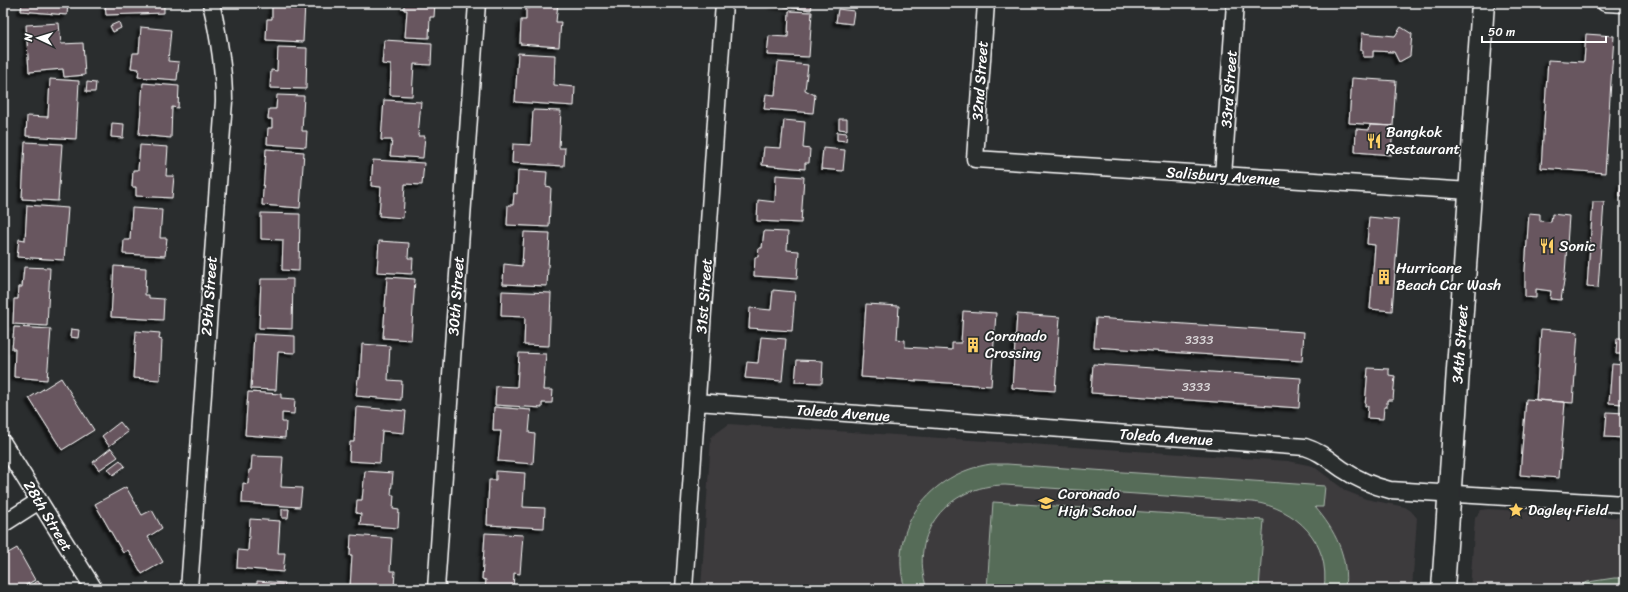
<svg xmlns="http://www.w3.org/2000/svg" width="1628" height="592" font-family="Sriracha,sans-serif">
	<defs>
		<filter id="shadow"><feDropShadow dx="-3.5" dy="3.5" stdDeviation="1" flood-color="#0009"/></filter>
	</defs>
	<rect width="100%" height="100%" fill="#2a2d2e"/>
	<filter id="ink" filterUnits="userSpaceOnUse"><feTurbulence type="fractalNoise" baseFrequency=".025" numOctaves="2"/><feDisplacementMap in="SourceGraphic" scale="8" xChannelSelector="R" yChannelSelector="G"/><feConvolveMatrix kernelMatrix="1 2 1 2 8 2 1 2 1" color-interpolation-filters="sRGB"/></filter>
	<g filter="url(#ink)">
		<!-- built -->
		<path fill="#3d3a3d" d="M729,424L1288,461L1313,466L1346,491L1366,499L1405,507L1411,511L1417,518L1412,589H701L711,437Z
			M1488,509L1625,518V589H1470L1475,518L1481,510Z"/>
		<!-- green -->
		<path fill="#566c58" stroke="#aab6ac" d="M991,464H1007L1325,486L1323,507H1315C1335,530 1349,557 1345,589H1324C1331,542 1296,508 1253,502L1005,485C948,485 908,533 927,589H905C887,527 930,473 991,464Z
			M993,502L1264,520L1259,589H987Z
			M1614,578H1625V589H1567L1588,582Z"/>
		<!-- building -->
		<path fill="#68575f" stroke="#fff" filter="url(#shadow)" d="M22,3H68L67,15L21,11Z
			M105,3H164V13L106,15Z
			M272,3H305L303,42L266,40L267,19H272Z
			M404,3H435L434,17H430L429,38L405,37L407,10H404Z
			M530,3H558L556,22H561L559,47L520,44L521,20H526V8H530Z
			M773,3H812L811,10L772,5Z
			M838,9L854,11L852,24L836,22Z
			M789,11L812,12L809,57L767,55L769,36L788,37Z
			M119,22L121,28L113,32L110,26Z
			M59,23L61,44L83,43L85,75L64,77L63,69L29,72L26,25Z
			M141,27L171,30L168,61L179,62L177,80L138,77L139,69L131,68L133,53H139Z
			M1401,27L1412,34L1410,56L1399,62L1394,52L1373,51V57H1363V50H1361L1362,33L1395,36Z
			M1586,34L1614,36L1605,173L1541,168L1548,60L1584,62Z
			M384,40L432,43L431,65L414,64L412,96L390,95L391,65L382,64Z
			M278,47L307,48L306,89L270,88L271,70L277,71Z
			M518,53L555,55L554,85L575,87L574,106L515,102Z
			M778,62L808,65L805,90L815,95L813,113L764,109L766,94L775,95Z
			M1352,78L1396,81L1393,126L1349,123Z
			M50,79L79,81L76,139L26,136L27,116L48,117Z
			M87,82L96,83L95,92H86Z
			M143,83L179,86L178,108L172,107L171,138L139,135Z
			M277,95L304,96L302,131H307L306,147L267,144L268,128H272V119H268L269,109H276Z
			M384,100L421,102L418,136H425L423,158L390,156L392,140H381Z
			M533,110L561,111L559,148H565L564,166L512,163L513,144L531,145Z
			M839,119H847V130L839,129Z
			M784,120L805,122L803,148L810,149L809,163H805V169L762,165L764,147L781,148Z
			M112,123L124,124L123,138L111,137Z
			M1370,125L1393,126L1391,155L1355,152L1356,129L1369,130Z
			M837,132L847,133L846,141L837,140Z
			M25,142L62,144L58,201L22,199Z
			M140,145L168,147L166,176H174L172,198L136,196V187H132L133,170H138Z
			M823,148L845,150L843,171L821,169Z
			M266,149L304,152L300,208L262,205Z
			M373,160L424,163L422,185L405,184L403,218L379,216L381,187L371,186Z
			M518,170L547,172L546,186L551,187L549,227L507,225L508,205H513L514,193L517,194Z
			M776,175L804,177L801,223L757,221L758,200L775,202Z
			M1621,182H1625V196H1620Z
			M1593,202H1604L1598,288L1587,287Z
			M27,205L68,208L64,260L17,257L19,239L25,240Z
			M132,208L162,210L160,238H167L165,256L123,254L124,240H130Z
			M261,213L300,214L299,271L282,270L283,240L261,239Z
			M1529,213L1540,214V221L1551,222L1552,214L1569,216L1565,274L1561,300L1550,299L1551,291L1536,289V298L1525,297V270Z
			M1369,217L1399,220L1392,311L1370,309L1375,245L1367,244Z
			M764,231L788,232L787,250L799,251L797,279L754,276L755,257H758L759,248H762Z
			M524,232L550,233L547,286L503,284L504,264L522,266Z
			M379,241L409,243L408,258H413L412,274L377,272Z
			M114,266L146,268L145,295H149V298L164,299L163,320L111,317Z
			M24,267L50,268L47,326L13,324L14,299H18L19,287H22Z
			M387,277L415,279L411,340L383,338Z
			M261,279H293L292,329L259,328Z
			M773,290L795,292L792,331L749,328L750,308L771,310Z
			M502,291L551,293L549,346L524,345L525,317L501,316Z
			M866,304L899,306L897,339L905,340V347L952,350V343H961L963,311L996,313L991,386L861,377Z
			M1017,314L1060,317L1055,391L1012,388Z
			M1096,318L1304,332L1302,361L1094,347Z
			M14,327L51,329L47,380L14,377L15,349H12Z
			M71,329L79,330L78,338L70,337Z
			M1541,329L1578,332L1573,403L1536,400Z
			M136,331L160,333L159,339L162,340L160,380L133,378Z
			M254,334L295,336V353L278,352L276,390L251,389Z
			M761,337L786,339L782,381L745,378L747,362L758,363Z
			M1617,338H1625V354H1616Z
			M362,344L390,346L388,380L402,381L401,400L356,396L358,378H360Z
			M519,353L546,354L543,390H553L552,403H542V408L495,405L496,386L517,387Z
			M797,360L823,361L822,383L795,382Z
			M1093,364L1301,378L1299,408L1091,393Z
			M1612,364L1625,365V404L1609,403Z
			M1368,368L1389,369V375L1395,376L1393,400H1387V407H1384L1383,419L1367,418L1368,406H1365Z
			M61,378L94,430L62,450L29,398Z
			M248,392L281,394V398L295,399L294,414L282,413V422H286L285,438L245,435Z
			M1526,399L1565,402L1559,478L1520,475Z
			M356,407L406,411L404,433L382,431L380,463L349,461L350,442H354Z
			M494,407L531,410L529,433L535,434L533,464L498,461L501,431H493Z
			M1607,412L1625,413V438L1605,437Z
			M120,422L128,432L109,446L102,436Z
			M111,448L118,457L99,470L93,462Z
			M252,456L283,457L281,487L302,488L300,507L242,503L243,483L248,484L249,470H251Z
			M120,460L125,466L113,475L108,469Z
			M365,471L393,473L391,495H394L393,509L399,510L398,528L360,525L361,514L356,513L357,500H362Z
			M496,471L525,473L523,507L545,508L544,528L487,525L489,480H496Z
			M126,487L142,515L152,510L162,528L148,537L163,562L142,574L128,550L123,553L95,504Z
			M282,509H289L288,518H282Z
			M250,519L280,521L278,553H285L283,572L237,568L238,550L248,551Z
			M485,533L523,535L520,574L514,573L513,589H485L486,580L482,579Z
			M351,535L392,538L390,571H395L394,589L350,587L352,556H350Z
			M17,548L35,580L19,589H3V556Z
			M38,581L43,589H25Z
			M257,581L285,583V589H257Z"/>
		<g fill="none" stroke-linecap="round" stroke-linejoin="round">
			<!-- street casing -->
			<g stroke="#fff" stroke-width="19">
				<path id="street" d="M986,3L975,159L1470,191
					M1605,3L1625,4
					M1223,176L1235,3
					M697,402L1305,447C1321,452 1329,460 1342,469C1357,479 1373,486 1390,490L1625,504
					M3,443L94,589
					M3,524L39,501
					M189,589L224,101C224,66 219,37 211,3
					M436,589L477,3
					M684,589L724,3"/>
			</g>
			<!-- secondary casing -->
			<g stroke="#fff" stroke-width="25">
				<path id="secondary" d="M1443,589L1483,3"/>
			</g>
			<!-- street -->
			<use href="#street" stroke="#2a2d2e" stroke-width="16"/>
			<!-- secondary -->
			<use href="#secondary" stroke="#2a2d2e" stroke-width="22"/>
		</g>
	</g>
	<!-- icons -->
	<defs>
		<g id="restaurant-bare" transform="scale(1.2)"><path d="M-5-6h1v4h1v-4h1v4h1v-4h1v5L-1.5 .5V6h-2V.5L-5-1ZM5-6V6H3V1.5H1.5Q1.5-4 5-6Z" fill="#ffd166" stroke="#2a2d2e" stroke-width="2.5" paint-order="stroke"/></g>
		<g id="building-bare" transform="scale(1.2)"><path d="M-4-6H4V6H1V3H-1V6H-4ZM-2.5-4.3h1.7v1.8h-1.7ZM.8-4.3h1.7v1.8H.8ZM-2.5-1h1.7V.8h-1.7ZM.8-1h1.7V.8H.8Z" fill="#ffd166" stroke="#2a2d2e" stroke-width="2.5" paint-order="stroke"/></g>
		<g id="school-bare" transform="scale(1.2)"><path d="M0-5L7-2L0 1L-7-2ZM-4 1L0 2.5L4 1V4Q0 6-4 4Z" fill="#ffd166" stroke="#2a2d2e" stroke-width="2.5" paint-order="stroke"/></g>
		<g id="sight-bare" transform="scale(1.2)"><path d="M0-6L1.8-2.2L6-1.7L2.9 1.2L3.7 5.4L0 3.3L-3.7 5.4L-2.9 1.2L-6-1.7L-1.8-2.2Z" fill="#ffd166" stroke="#2a2d2e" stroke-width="2.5" paint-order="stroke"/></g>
	</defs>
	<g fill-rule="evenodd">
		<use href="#restaurant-bare" x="1374" y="141"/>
		<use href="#restaurant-bare" x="1547" y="246"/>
		<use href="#building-bare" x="1384" y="277"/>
		<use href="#building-bare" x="973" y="345"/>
		<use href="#school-bare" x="1046" y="503"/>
		<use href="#sight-bare" x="1516" y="510"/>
	</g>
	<g text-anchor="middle" stroke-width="3.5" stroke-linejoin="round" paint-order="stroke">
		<!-- number labels -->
		<g font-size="13" fill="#d9d5d7">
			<text x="1199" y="344">3333</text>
			<text x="1196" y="391">3333</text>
		</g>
		<!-- street labels -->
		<g font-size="15" fill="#fff" stroke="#2a2d2e">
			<text transform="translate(980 81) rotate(-86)" y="5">32nd Street</text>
			<text transform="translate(1229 89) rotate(-86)" y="5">33rd Street</text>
			<text transform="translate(1223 176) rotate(4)" y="5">Salisbury Avenue</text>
			<text transform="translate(209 296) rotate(-86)" y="5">29th Street</text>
			<text transform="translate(456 296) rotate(-86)" y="5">30th Street</text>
			<text transform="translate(704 296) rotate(-86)" y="5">31st Street</text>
			<text transform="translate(1460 344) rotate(-86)" y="5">34th Street</text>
			<text transform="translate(843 413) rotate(4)" y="5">Toledo Avenue</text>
			<text transform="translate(1166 437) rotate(4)" y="5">Toledo Avenue</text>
			<text transform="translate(48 516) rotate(59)" y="5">28th Street</text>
		</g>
		<!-- poi labels -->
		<g font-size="15" fill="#fff" stroke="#2a2d2e" text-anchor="start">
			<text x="1386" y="137">Bangkok<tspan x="1386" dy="17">Restaurant</tspan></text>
			<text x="1559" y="251">Sonic</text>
			<text x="1396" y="273">Hurricane<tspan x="1396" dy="17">Beach Car Wash</tspan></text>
			<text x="985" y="341">Coranado<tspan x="985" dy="17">Crossing</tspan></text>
			<text x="1058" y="499">Coronado<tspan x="1058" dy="17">High School</tspan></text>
			<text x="1528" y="515">Dagley Field</text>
		</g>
	</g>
	<!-- margin -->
	<rect width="1628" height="592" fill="none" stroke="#2a2d2e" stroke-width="16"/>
	<rect x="8" y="8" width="1612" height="576" fill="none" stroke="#fff" stroke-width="1.5" filter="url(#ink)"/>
	<!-- north arrow -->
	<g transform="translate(38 38) rotate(274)" stroke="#2a2d2e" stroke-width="3" paint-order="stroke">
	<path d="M0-3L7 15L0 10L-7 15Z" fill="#ffffff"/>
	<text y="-6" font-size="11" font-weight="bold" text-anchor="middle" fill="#ffffff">N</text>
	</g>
	<!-- scale -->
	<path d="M1482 36v6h124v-6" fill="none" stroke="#ffffff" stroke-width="2"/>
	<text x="1488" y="36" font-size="12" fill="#ffffff" stroke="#2a2d2e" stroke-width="3" paint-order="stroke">50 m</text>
</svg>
